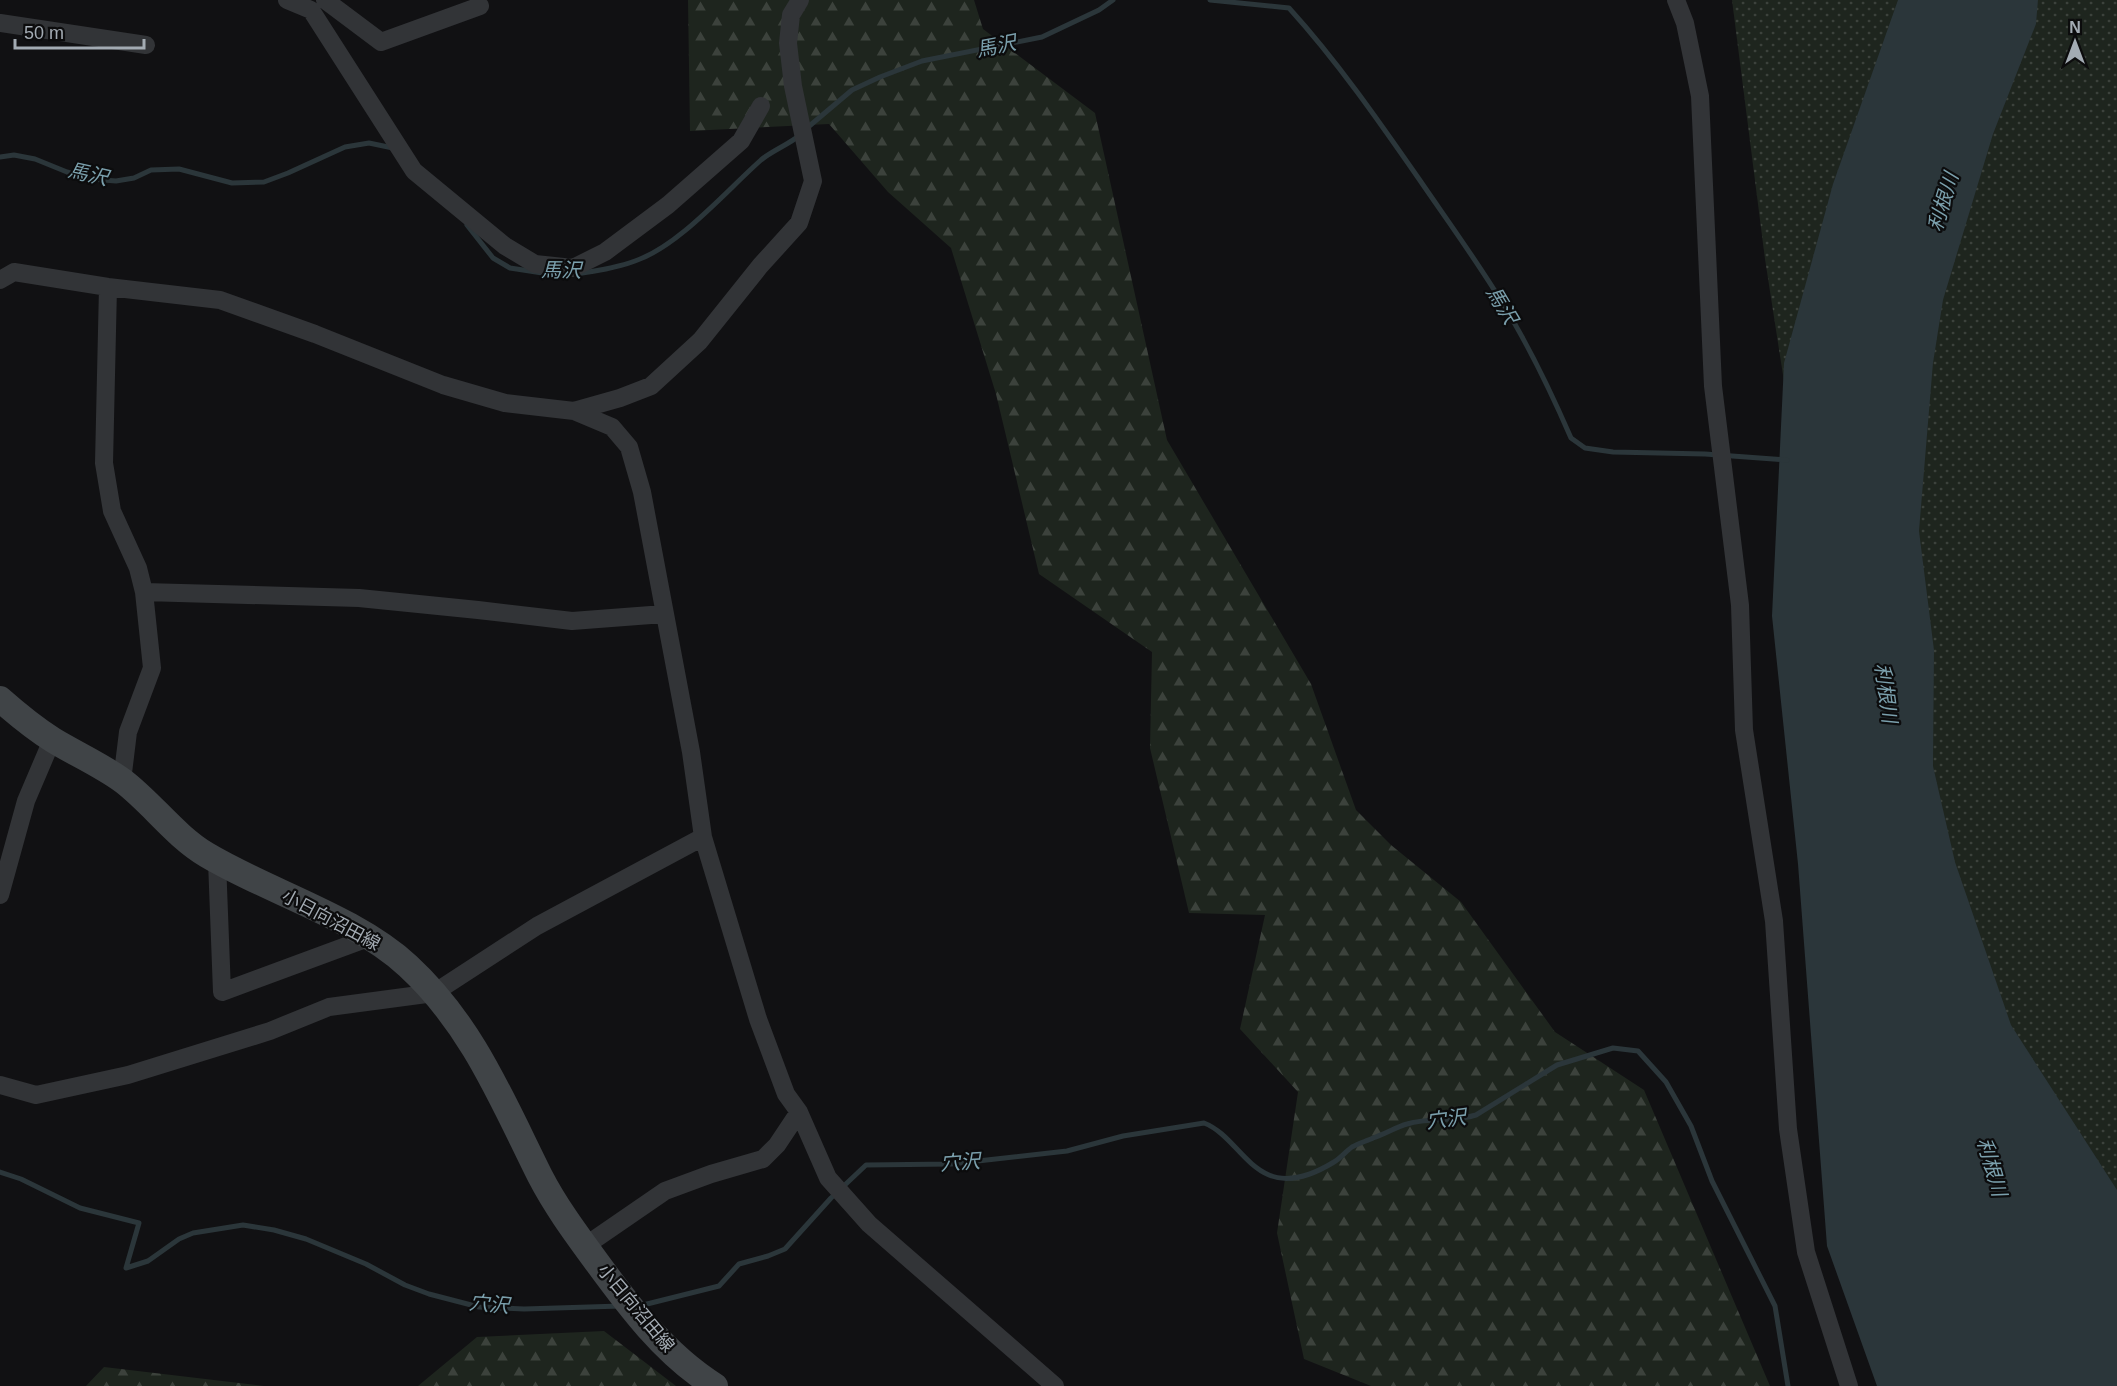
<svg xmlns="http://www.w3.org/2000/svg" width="2117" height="1386" font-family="Arial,'Noto Sans JP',sans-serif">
	<defs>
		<pattern id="grass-dots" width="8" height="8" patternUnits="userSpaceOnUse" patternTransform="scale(1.5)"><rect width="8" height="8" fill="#1e251e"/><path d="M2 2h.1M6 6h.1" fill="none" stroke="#3c423c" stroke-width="1.8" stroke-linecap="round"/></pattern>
		<pattern id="forest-firs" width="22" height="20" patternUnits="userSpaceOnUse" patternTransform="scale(1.5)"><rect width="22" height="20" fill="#1e251e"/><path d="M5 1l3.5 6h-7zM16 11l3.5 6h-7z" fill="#3c423c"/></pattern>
	</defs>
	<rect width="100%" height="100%" fill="#111113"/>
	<!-- grass -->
	<path fill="url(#grass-dots)" d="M1732,0H2117V1386L1903,1148L1765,259Z"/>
	<!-- forest -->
	<path fill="url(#forest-firs)" d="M688,0H974L983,29L1095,113L1167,440L1311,684L1356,810L1391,845L1461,902L1555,1032L1644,1090L1770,1386H1371L1304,1359L1277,1233L1298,1092L1240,1029L1265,915L1189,913L1150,748L1152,652L1039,574L996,394L951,248L888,192L829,124L690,131Z
		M604,1331L676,1386H418L477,1337Z
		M104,1367L264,1386H86Z"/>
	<!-- water -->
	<path fill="#2b363a" d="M1898,0H2038L2036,24L1993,134L1943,300L1933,363L1919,531L1934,650L1933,766L1955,862L2011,1025L2117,1190V1386H1877L1827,1246L1798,864L1772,616L1784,363L1833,184Z"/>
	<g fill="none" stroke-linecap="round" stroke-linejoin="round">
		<!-- stream -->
		<path stroke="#2b363a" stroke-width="5" d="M1210,0L1289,8C1337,61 1378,120 1419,179C1447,220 1477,261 1503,304C1529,346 1551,392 1571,438L1585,448L1613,452L1705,454L1787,460
			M807,128L852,90L880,77L922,61L1042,37L1099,10L1113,0
			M0,157L14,155L35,159L67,172L91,179L116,181L134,178L151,170L179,169L232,183L264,182L288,173L345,147L369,143L393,148
			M467,225L493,258L510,268L549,274
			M576,274C596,271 616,268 635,261C679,246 726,191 761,160C773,150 788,145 800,135
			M0,1172L21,1179L80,1208L139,1223L126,1268L148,1261L179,1239L193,1233L243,1225L274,1230L306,1239L366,1264L405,1285L429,1294L479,1307L524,1309L621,1306
			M639,1306L719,1286L739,1264L768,1256L785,1249L831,1198L866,1165L951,1164L1067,1151L1123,1136L1204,1123C1230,1133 1243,1164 1269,1175C1290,1184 1316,1173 1334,1162C1341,1158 1346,1151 1352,1147C1359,1143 1367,1141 1373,1138C1385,1134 1396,1127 1407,1124C1430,1117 1454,1122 1476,1115L1557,1065L1613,1048L1638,1051L1666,1082L1691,1126L1712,1181L1775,1306L1788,1386"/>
		<!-- street -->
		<path stroke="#323437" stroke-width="18" d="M287,0L311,10L414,171L505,246L535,264L573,268L605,252L668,205L741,141L761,106
			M325,0L381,42L480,6
			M1676,0L1685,23L1700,96L1713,386L1740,605L1744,730L1774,921L1788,1129L1806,1252L1849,1386
			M0,23L146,45
			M0,280L14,272L108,287L220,300L315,334L443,385L505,403L574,411L612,427L629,447L642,492L691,752L703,837L758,1019L786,1094L799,1112L828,1178L869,1224L1055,1386
			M108,287L104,463L112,511L138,568L144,592L152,668L128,732L122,781
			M574,411L620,398L651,386L700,341L760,266L799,223L813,181L793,86L788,43L791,15L800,0
			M144,592L359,598L478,610L572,621L664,614
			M217,861L222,992L368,938
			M0,895L26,801L52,740
			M0,1085L36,1095L128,1075L270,1031L329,1007L434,993L537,926L703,837
			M585,1246L665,1191L711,1174L763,1159L777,1145L799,1112"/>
		<!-- secondary -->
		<path stroke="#404447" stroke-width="26" d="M0,699C17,714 34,728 53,740C76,754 101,765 123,781C153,804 175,836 207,855C269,892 355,917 408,966C472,1025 502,1100 540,1176C555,1205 574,1231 593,1257C628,1305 664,1354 715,1386"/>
	</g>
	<g text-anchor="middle" stroke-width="4.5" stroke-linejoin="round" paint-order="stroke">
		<!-- street labels -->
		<g font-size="18" fill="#a3abb3" stroke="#0c0c0d">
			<text transform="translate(331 920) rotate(28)" y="6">小日向沼田線</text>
			<text transform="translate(636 1308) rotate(50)" y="6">小日向沼田線</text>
		</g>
		<!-- water labels -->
		<g font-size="20" font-style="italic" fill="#7ba0ad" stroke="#0c0c0d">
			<text transform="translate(996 46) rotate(-11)" y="7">馬沢</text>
			<text transform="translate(88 174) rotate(13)" y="7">馬沢</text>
			<text transform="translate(1943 202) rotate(-73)" y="7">利根川</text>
			<text transform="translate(561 270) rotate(1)" y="7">馬沢</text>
			<text transform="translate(1502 305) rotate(59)" y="7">馬沢</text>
			<text transform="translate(1886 693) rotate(82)" y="7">利根川</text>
			<text transform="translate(1446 1119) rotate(-7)" y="7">穴沢</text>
			<text transform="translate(960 1162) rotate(-4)" y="7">穴沢</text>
			<text transform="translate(1992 1167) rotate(74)" y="7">利根川</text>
			<text transform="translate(489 1304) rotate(5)" y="7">穴沢</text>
		</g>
	</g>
	<!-- north arrow -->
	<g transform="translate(2075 42)" stroke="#0c0c0d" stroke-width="4.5" paint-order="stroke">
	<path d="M0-4.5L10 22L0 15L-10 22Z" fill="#a3abb3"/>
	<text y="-9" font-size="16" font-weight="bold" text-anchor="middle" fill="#a3abb3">N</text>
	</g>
	<!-- scale -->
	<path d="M15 39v9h129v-9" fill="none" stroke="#a3abb3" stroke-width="3"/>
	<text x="24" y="39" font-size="18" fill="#a3abb3" stroke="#0c0c0d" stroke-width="4.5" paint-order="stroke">50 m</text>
</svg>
